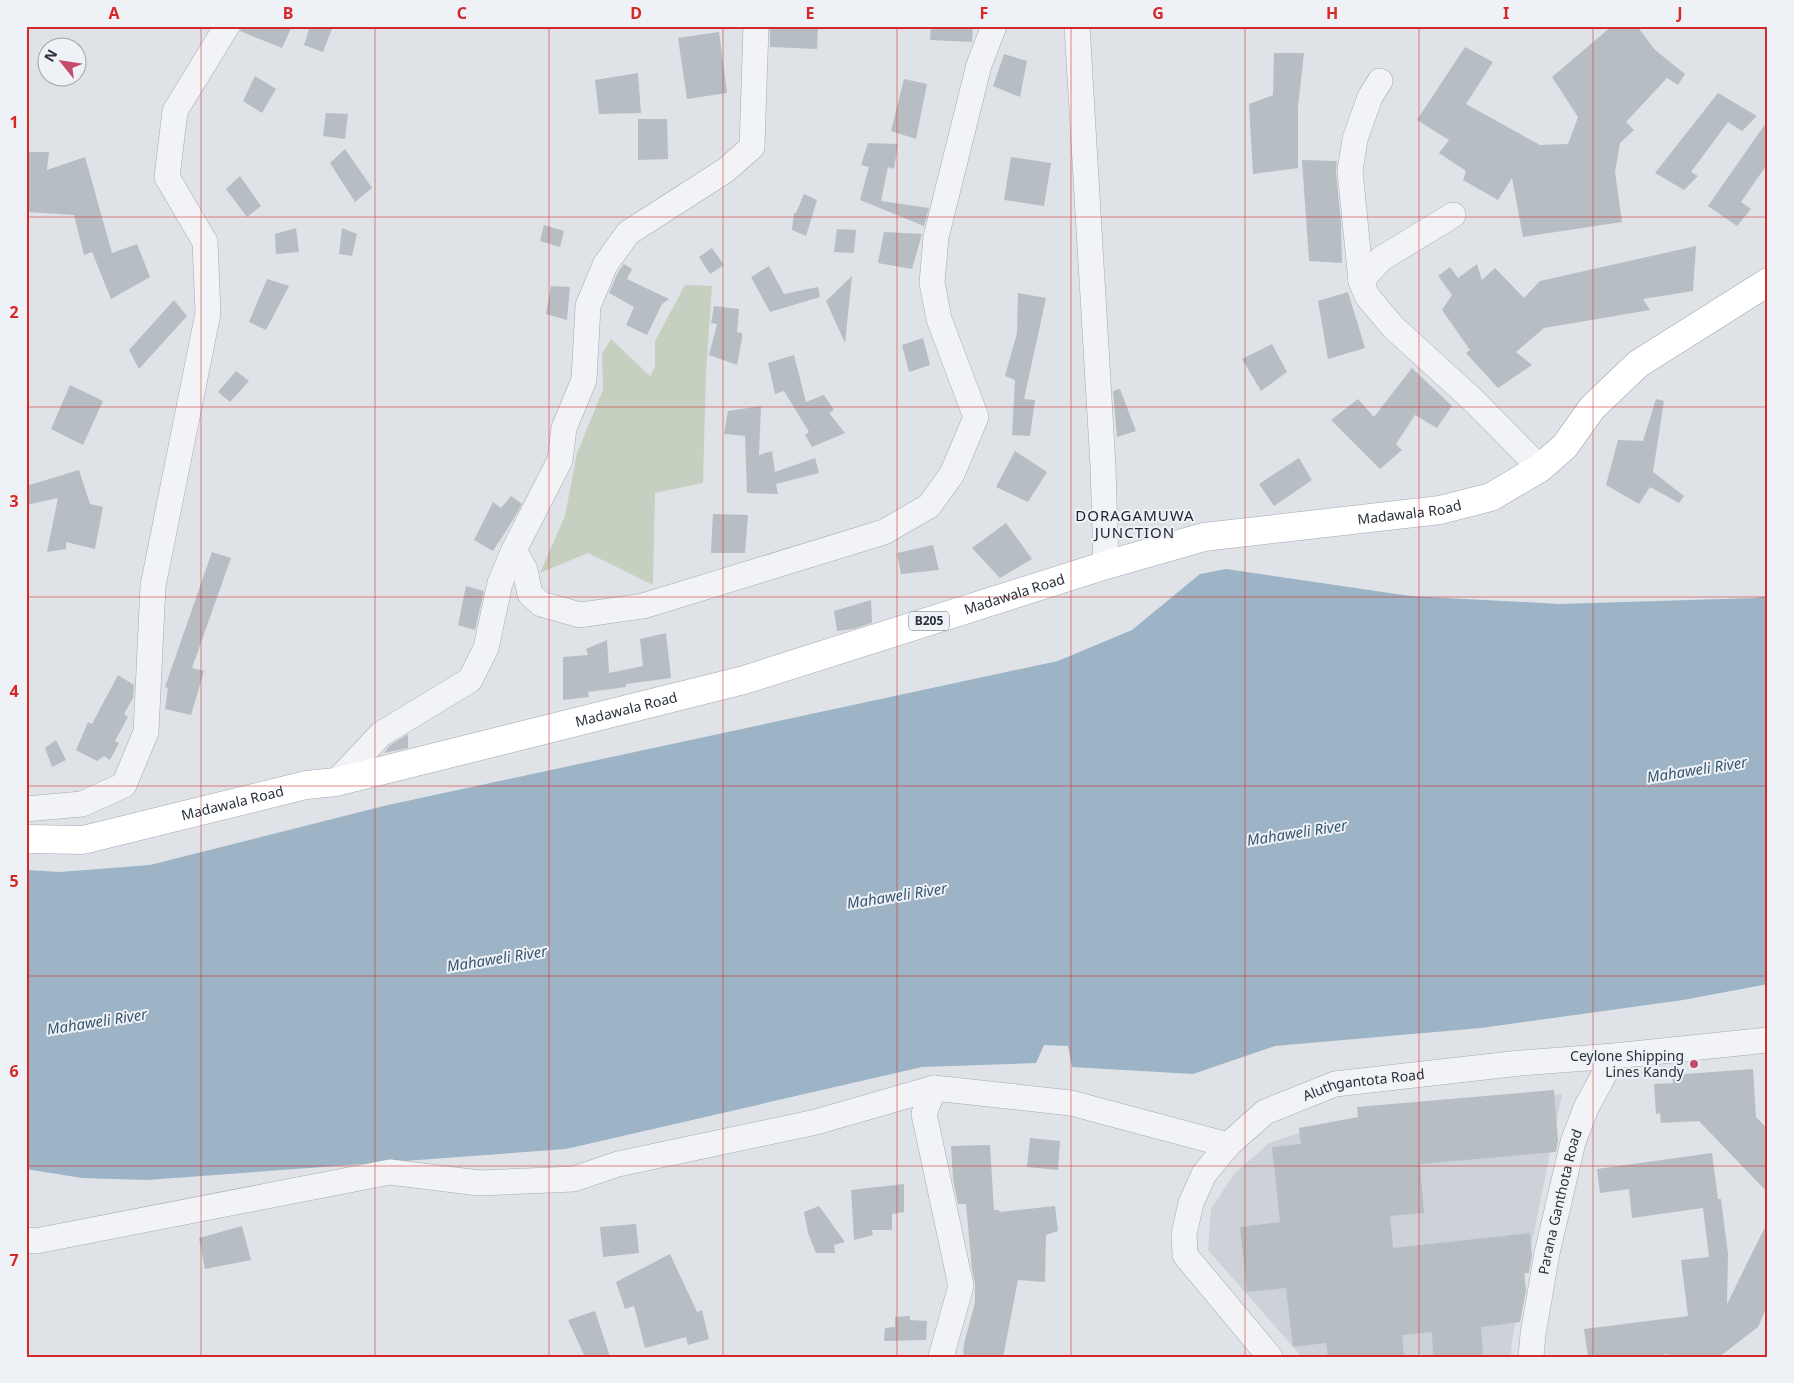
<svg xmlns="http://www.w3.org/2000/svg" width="1794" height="1383" font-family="'Noto Sans',sans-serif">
	<rect width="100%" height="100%" fill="#dfe3e7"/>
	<!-- built -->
	<path fill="#cdd2d9" d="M1562,1094L1512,1341L1511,1357H1302L1208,1250L1211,1209L1234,1174L1269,1143L1314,1128Z"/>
	<!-- green -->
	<path fill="#c6d0c0" d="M685,285L712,286L706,372L703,483L655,493L653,585L588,553L540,573L565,516L577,453L603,390L602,354L611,339L650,376L655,367V341Z"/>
	<!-- water -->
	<path fill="#9cb4c5" d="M1226,569L1410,596L1559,604L1755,598L1768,596V984L1683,1000L1481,1028L1275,1046L1193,1074L1072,1067L1068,1046L1044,1045L1036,1063L922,1067L566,1149L147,1180L82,1178L26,1169V870L60,872L150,865L388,805L1058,661L1132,630L1200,574Z"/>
	<!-- building -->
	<path fill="#b6bdc3" d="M241,26H292L282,48L240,31Z
		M310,26H333L323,52L304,45Z
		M770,26H818L817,49L770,47Z
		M931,26H973L972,42L930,40Z
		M1612,26H1637L1655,50L1685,74L1678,85L1667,78L1626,122L1634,130L1620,143L1615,172L1622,222L1523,237L1512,178L1498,200L1463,180L1466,171L1439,153L1449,140L1417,120L1465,47L1493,62L1466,104L1540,145L1568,144L1578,117L1552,77Z
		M719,32L727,93L687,99L678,38Z
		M1274,53H1304L1298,107V168L1253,174L1249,104L1273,95Z
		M1004,54L1027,61L1020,97L993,86Z
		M638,73L641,113L599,114L595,80Z
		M255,76L276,89L262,113L243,101Z
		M904,79L927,84L916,139L891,131Z
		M1718,93L1757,116L1742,131L1728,122L1691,172L1698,176L1684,190L1655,173Z
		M326,113L348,114L345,139L323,136Z
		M638,119H667L668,159L638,160Z
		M1768,120V163L1741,202L1751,209L1737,226L1708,206Z
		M868,143L898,144L894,169L888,167L881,201L929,208L924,226L860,200L869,167L861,165Z
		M345,149L372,188L355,202L330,163Z
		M26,152H49L47,170L85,157L112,253L137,244L150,277L111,299L92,252L84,255L74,215L26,212Z
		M1011,157L1051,163L1044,206L1004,200Z
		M1302,160L1337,161L1336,172L1341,223L1342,263L1309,261Z
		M240,176L261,206L247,217L226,189Z
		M804,194L817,200L806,236L792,230L794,213H796Z
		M544,225L564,231L560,247L540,241Z
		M296,228L299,252L276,254L275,234Z
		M342,228L357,234L352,256L339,254Z
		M837,229L856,230L854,253L834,252Z
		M884,232L922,234L912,269L878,263Z
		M1696,246L1693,291L1643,299L1650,310L1544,328L1516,352L1532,365L1498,388L1466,353L1470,350L1442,310L1452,295L1438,276L1450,267L1458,278L1477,264L1482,280L1495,268L1524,298L1540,281Z
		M712,248L724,265L710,274L699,257Z
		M624,264L632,269L627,279L669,299L662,304L647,335L626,325L634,307L609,293L618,272Z
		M769,266L784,294L818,287L820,297L770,312L751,277Z
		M852,276L845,343L826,301Z
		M267,279L289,286L266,330L249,322Z
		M551,286L570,287L567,320L546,314Z
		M1348,292L1365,348L1328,359L1318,301Z
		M1018,293L1046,298L1024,399L1035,400L1030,436L1012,435L1015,380L1005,376L1017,333Z
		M174,300L187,316L139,369L129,350Z
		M714,306L739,309L737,332L742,333V339L737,365L709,355L717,324L711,323Z
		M923,338L930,365L909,372L902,345Z
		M1272,344L1287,372L1261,391L1242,359Z
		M794,355L806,402L824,395L834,410L829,413L845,433L812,447L805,435L809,432L784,391L775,394L768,363Z
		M1412,368L1452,406L1437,428L1415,415L1396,444L1402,450L1380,469L1331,420L1358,399L1374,417Z
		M236,371L249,381L230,402L218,392Z
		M70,385L103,401L83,445L51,429Z
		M1120,389L1136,431L1117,437L1113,391Z
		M1656,399L1664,401L1653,472L1684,496L1679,503L1650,487L1639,504L1606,485L1618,440L1643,441Z
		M761,406L759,455L772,451L775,472L815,458L819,473L776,484L778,494L747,493L745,436L724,434L728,411Z
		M1015,451L1047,472L1028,502L996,487Z
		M1299,458L1312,480L1274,506L1259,484Z
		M79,470L90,504L103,507L95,549L66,542V549L47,552L58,498L26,505V486Z
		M511,496L522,504L513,520L493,551L474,540L493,502L501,508Z
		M713,514L748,515L745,553H711Z
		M1006,523L1032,559L1000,578L972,548Z
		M933,545L939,570L901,574L897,553Z
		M212,552L231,558L192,668L204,671L191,715L165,709L168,688L165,687Z
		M466,586L484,591L475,630L458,625Z
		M871,600L872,623L853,629L837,631L834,611Z
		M666,633L671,678L626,684V687L588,692L589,697L563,700V657L588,655L586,649L607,640L609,673L643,666L640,639Z
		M118,675L134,685L133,698L124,714L128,717L115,741L119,743L110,760L104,756L97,761L76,750L88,722L92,724Z
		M408,734V748L384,753L390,745Z
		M56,740L66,760L52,767L45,748Z
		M1753,1069L1756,1117L1768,1129V1193L1699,1121L1661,1123L1660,1113L1656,1114L1654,1084L1673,1083L1672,1075Z
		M1554,1090L1558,1141L1556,1152L1420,1164L1424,1213L1390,1216L1393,1248L1530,1233L1532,1255L1529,1273H1524L1526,1290L1520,1322L1481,1327L1483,1357H1433L1432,1332L1402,1335L1404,1357H1328L1326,1343L1293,1347L1286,1288L1247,1292L1240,1227L1280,1222L1272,1147L1301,1144L1299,1128L1358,1117L1357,1107Z
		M1030,1138L1060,1141L1058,1170L1027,1167Z
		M990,1145L994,1210H999L1000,1212L1055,1206L1058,1231L1046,1235L1045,1282L1018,1280L1003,1357H963L964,1344L975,1302V1283L972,1270L966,1204H958L953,1179L951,1146Z
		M1712,1153L1718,1199H1721L1728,1254L1727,1304L1768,1221V1304L1758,1327L1719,1357H1669L1668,1354L1649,1357H1588L1584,1329L1688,1316L1681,1260L1709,1257L1703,1208L1632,1218L1629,1189L1600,1193L1597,1169Z
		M904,1184V1212L892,1214V1230H872L873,1235L854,1240L851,1190Z
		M819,1206L845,1242L834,1245L835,1253H816L808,1233L804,1212Z
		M636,1224L639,1253L603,1257L600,1227Z
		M242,1226L251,1260L205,1269L199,1238Z
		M670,1254L697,1312L702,1310L709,1339L688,1345L686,1337L645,1348L634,1306L625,1309L616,1282Z
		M595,1311L610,1357H585L568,1320Z
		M910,1316V1320L927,1321L926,1340L884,1341L885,1328L895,1327V1317Z"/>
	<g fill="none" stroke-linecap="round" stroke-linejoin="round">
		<!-- minor casing -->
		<g stroke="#a5aab1" stroke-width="26">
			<g id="minor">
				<path d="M1077,26L1103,466L1106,565"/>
				<path d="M1380,81L1370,97L1355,139L1350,171L1361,281L1367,296L1393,327L1474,401L1540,468"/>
				<path d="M1361,281L1381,259L1453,215"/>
				<path d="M514,550L525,570L530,594L541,604L580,615L643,606L884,532L929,506L952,474L976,417L939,319L932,283L936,237L979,65L994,26"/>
				<path d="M336,782L381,734L470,680L486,648L500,583L514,550L560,460L564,428L584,380L588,306L605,265L628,233L726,170L752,147L756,26"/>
				<path d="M26,809L82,804L124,785L146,732L153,586L208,313L205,242L167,177L175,111L227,26"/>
				<path d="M934,1088L924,1114L961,1286L941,1357"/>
				<path d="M26,1240L36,1241L390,1172L479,1183L574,1179L618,1164L816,1122L934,1088L1071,1103L1228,1145"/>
				<path id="s1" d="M1270,1357L1185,1255L1184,1234L1191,1203L1204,1174L1228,1145L1265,1112L1335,1084L1520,1063L1614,1056L1768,1040"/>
				<path id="s2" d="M1531,1357L1533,1334L1547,1253L1573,1142L1586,1108L1614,1056"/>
			</g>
		</g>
		<!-- major casing -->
		<g stroke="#9fa8b2" stroke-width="29">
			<g id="major">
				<path id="s3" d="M26,839L83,840L306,785L336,782L744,680L1106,565L1204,537L1440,510L1491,497L1540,468L1565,446L1592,408L1638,364L1768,282"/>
			</g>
		</g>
		<!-- minor -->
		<use href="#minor" stroke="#f1f3f6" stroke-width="25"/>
		<!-- major -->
		<use href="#major" stroke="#fff" stroke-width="28"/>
	</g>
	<!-- grid -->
	<path fill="none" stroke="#d62828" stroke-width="1" stroke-opacity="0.55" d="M201,26V1357M375,26V1357M549,26V1357M723,26V1357M897,26V1357M1071,26V1357M1245,26V1357M1419,26V1357M1593,26V1357M26,217H1768M26,407H1768M26,597H1768M26,786H1768M26,976H1768M26,1166H1768"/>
	<!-- markers -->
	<circle fill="#c44b6b" stroke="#eef1f5" stroke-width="2" cx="1694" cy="1064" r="5"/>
	<g text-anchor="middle" stroke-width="4" stroke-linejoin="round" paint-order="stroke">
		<!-- shield labels -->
		<rect fill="#eef1f5" stroke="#646b74" stroke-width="1" x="909" y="611.5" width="40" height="19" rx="4"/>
		<g font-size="12" font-weight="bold" fill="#29323d">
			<text x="929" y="625">B205</text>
		</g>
		<!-- street labels -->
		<g font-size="14" fill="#29323d" stroke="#eef1f5">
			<text dy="5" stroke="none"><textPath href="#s3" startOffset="1426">Madawala Road</textPath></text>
			<text dy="5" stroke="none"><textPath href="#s3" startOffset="1021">Madawala Road</textPath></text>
			<text dy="5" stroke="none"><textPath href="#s3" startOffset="616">Madawala Road</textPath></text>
			<text dy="5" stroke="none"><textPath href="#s3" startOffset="211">Madawala Road</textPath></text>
			<text dy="5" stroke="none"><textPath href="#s1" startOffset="408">Aluthgantota Road</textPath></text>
			<text dy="5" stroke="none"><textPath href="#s2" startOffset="158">Parana Ganthota Road</textPath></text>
		</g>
		<!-- poi labels -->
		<g font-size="14" fill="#29323d" stroke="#eef1f5" text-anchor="end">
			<text x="1684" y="1061">Ceylone Shipping<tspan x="1684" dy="16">Lines Kandy</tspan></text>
		</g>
		<!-- neighbourhood labels -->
		<g font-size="15" letter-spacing="1" fill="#1b232d" stroke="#eef1f5">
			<text x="1135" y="521">DORAGAMUWA<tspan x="1135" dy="17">JUNCTION</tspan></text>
		</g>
		<!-- water labels -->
		<g font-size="15" font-style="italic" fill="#36556e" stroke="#eef1f5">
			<text transform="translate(1697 770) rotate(-9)" y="5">Mahaweli River</text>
			<text transform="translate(1297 833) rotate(-9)" y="5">Mahaweli River</text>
			<text transform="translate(897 896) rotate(-9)" y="5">Mahaweli River</text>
			<text transform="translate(497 959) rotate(-9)" y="5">Mahaweli River</text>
			<text transform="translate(97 1022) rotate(-9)" y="5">Mahaweli River</text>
		</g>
	</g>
	<!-- border -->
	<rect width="1794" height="1383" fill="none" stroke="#eef1f5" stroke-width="55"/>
	<!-- north arrow -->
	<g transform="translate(62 62) rotate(300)"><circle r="24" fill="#eef1f5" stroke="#9fa5ab"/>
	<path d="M0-4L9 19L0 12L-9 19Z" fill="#c44b6b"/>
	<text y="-8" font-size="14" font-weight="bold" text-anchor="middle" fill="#29323d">N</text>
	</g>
	<rect x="28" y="28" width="1738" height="1328" fill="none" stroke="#d62828" stroke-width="2"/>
	<g font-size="16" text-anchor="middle" font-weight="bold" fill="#d62828">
		<text x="114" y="19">A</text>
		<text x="288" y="19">B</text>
		<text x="462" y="19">C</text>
		<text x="636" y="19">D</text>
		<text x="810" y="19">E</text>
		<text x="984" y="19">F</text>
		<text x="1158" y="19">G</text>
		<text x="1332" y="19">H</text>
		<text x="1506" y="19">I</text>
		<text x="1680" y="19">J</text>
		<text x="14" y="128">1</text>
		<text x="14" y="318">2</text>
		<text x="14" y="507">3</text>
		<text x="14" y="697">4</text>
		<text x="14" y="887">5</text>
		<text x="14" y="1077">6</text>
		<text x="14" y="1266">7</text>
	</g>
</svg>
